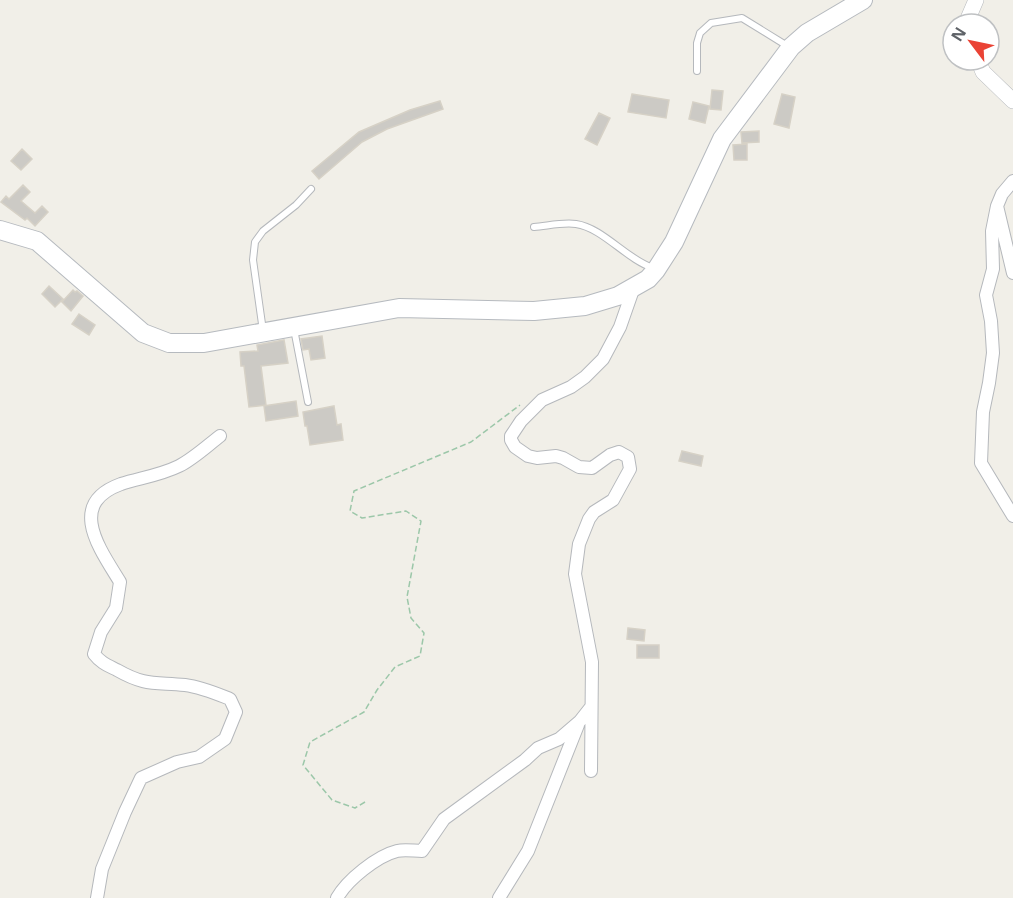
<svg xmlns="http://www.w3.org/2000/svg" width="1013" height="898" font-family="'Noto Sans',sans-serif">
	<rect width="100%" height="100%" fill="#f1efe8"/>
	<!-- building -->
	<path fill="#cccac5" stroke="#d6d1c6" stroke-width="1.5" d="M712,90L723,91L721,110L710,109Z
		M632,94L669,100L666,118L628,112Z
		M782,94L795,97L789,128L774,124Z
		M440,101L443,109L387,129L362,142L319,179L312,171L359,132L410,110Z
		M693,102L709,106L705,123L689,119Z
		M599,113L610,118L597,145L585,139Z
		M759,131V142L742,143L741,132Z
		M747,144V160H734L733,145Z
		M22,149L32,159L21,170L11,161Z
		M23,185L30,192L21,201L35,213L42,206L48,212L35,226L27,218L25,220L1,202L6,196L9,199Z
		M49,286L63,299L55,307L42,294Z
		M73,290L75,292L77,291L83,296L71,311L62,302Z
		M79,314L95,325L89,335L72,324Z
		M322,336L325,358L311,360L309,349L303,350L301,339Z
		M284,340L288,363L261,366L266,405L249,407L244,366H241L240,352L258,351L257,345Z
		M296,401L298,416L266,421L264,406Z
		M334,406L337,425L341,424L343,440L310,445L307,426H305L303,412Z
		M682,451L703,456L701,466L679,461Z
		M628,628L645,630L644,641L627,639Z
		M637,645H659V658H637Z"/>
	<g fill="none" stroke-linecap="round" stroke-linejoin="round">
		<!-- service casing -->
		<g stroke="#b5b8bc" stroke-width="8">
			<path id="service" d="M697,71V43L700,33L711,23L742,18L789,47
				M534,227C547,226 563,222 576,224C603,228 626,259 653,268
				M294,329L308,402
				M263,331L253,260L255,242L263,231L296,205L311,189"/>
		</g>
		<!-- minor casing -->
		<g stroke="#b5b8bc" stroke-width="14">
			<path id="minor" d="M1013,181L1002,194L997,206L1013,273
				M997,206L992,231L993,269L986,295L991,321L993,353L989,383L983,412L981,463L1013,516
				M591,771L592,662L575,574L579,544L589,519L594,512L613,500L630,469L628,457L619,452L610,455L592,468L579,467L563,458L556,456L537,458L528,456L515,447L511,440V436L521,421L542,400L571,387L585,377L603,359L620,327L634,287
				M97,898L102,869L125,812L141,778L177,762L199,757L225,739L236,712L230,699C215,693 201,687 185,685C154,682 145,686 117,670C107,665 101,663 94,654L101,632L116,608L120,582C100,549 66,504 121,484C140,478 161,475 179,466C193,459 207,446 220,436
				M337,898C347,880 377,856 397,851C405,849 414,851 422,851L444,819L525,760L538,748L559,739L580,721L591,707
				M499,898L528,851L578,725"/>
		</g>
		<!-- tertiary casing -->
		<g stroke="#b5b8bc" stroke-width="16">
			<path id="tertiary" d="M968,24L967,21L976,0
				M978,60L983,72L1013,101"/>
		</g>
		<!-- secondary casing -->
		<g stroke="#b6babf" stroke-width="20">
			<path id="secondary" d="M0,230L37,241L143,333L169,343H204L399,308L534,311L585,306L618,296L648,279L656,270L674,242L722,139L791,47L807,33L863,0"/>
		</g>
		<!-- path -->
		<path stroke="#9cc7a9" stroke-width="1.5" stroke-dasharray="6 3" stroke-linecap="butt" d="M365,802L355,808L332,800L303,765L310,742L364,712L377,690L395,667L420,656L424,633L411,618L407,597L421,521L406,511L362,518L350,511L354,491L471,442L520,405"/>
		<!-- service -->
		<use href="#service" stroke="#fff" stroke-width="6"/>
		<!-- minor -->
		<use href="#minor" stroke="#fff" stroke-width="12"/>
		<!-- tertiary -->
		<use href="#tertiary" stroke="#fff" stroke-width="15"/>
		<!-- secondary -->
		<use href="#secondary" stroke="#fff" stroke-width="18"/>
	</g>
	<!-- north arrow -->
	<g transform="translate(971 42) rotate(302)"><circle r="28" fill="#ffffff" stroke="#bfc1c3" stroke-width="1.5"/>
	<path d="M0-4.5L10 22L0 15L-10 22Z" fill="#ea4335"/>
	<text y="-9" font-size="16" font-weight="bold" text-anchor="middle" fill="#5f6368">N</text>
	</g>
</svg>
